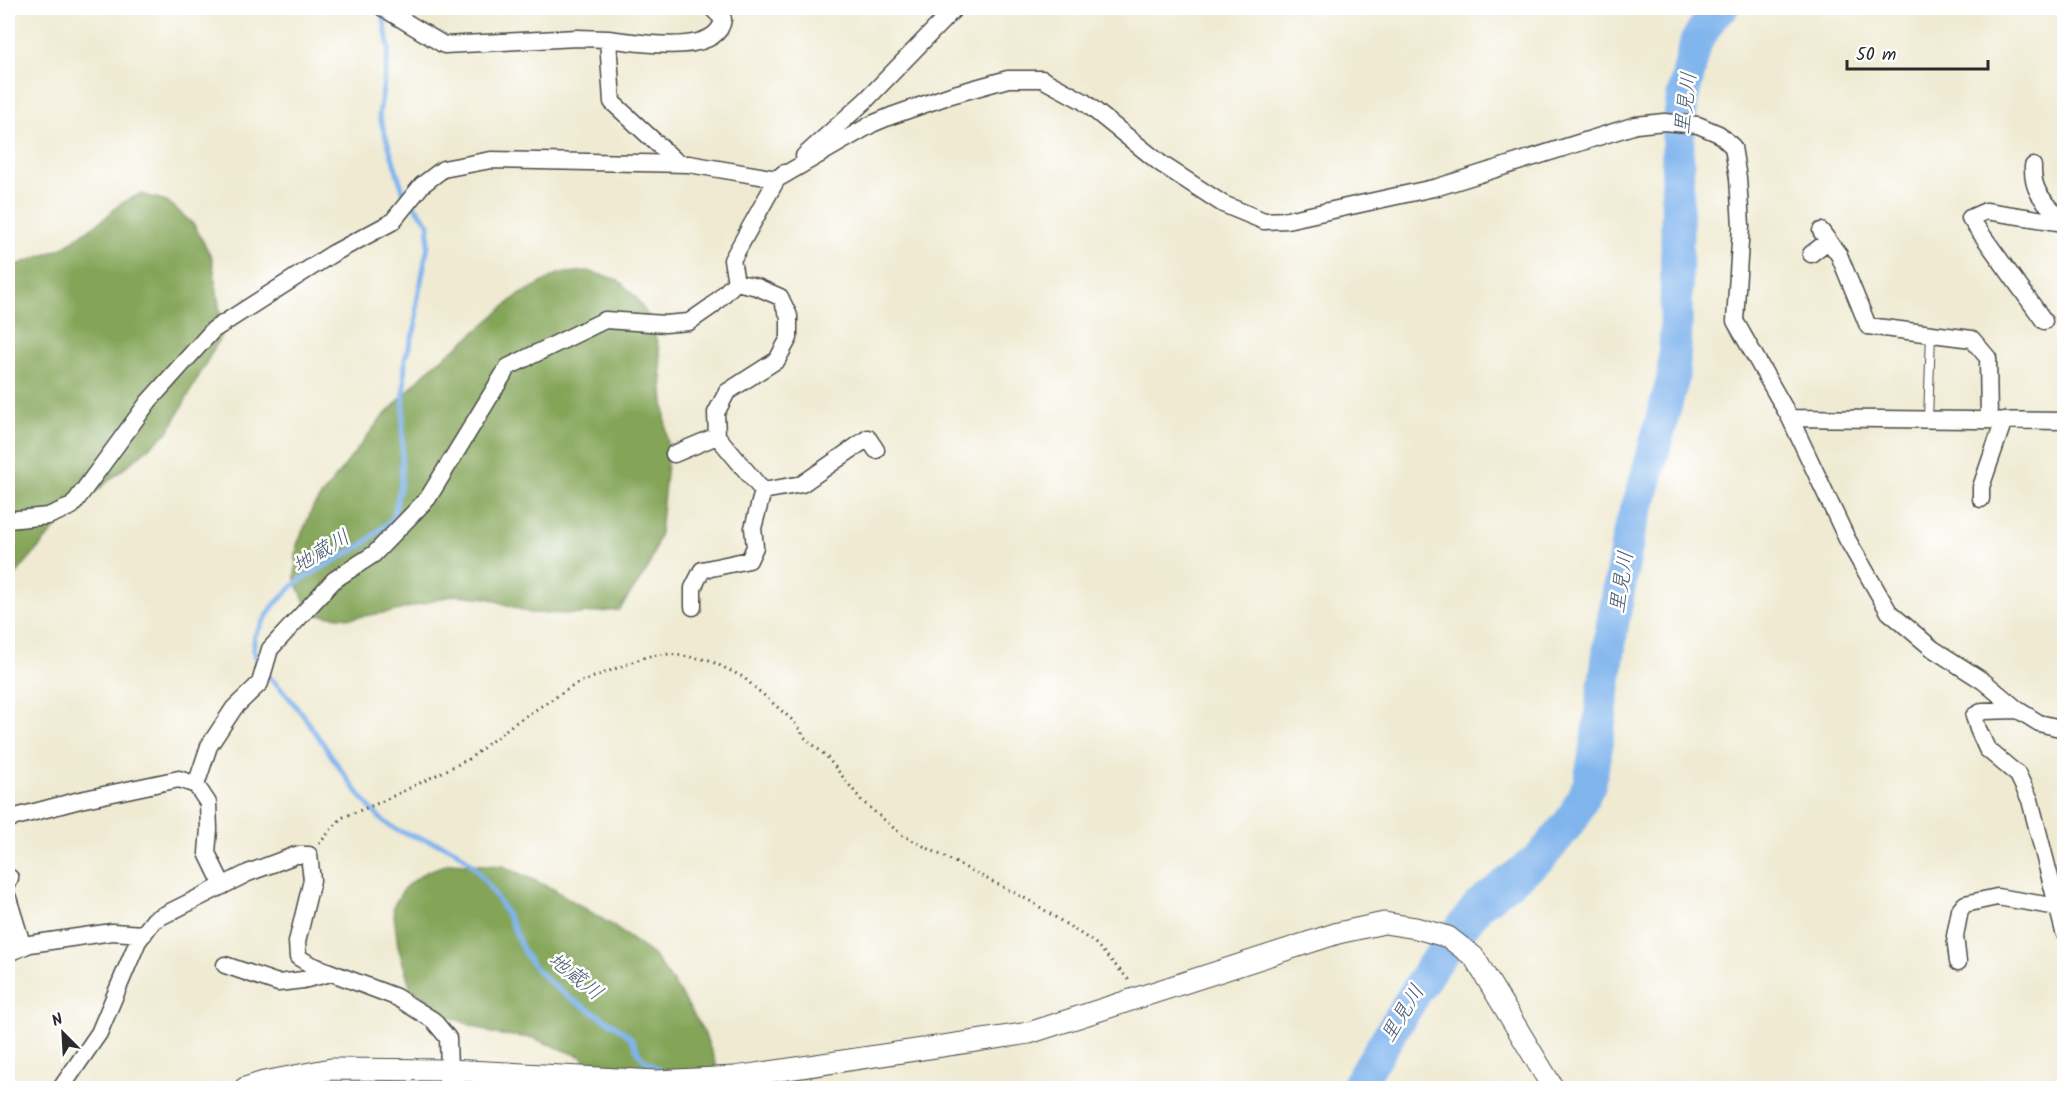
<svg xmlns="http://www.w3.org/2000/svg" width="2072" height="1096" font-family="Kalam,'Klee One',sans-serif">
	<rect width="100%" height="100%" fill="#fff"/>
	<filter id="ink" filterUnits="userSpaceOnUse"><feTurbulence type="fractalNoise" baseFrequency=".0167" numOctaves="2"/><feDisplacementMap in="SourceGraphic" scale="12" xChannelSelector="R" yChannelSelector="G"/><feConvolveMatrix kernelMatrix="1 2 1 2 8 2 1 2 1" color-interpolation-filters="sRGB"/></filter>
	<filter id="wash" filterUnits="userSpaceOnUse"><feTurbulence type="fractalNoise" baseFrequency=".008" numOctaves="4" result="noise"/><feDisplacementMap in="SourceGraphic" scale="24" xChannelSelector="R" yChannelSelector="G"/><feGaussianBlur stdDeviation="1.35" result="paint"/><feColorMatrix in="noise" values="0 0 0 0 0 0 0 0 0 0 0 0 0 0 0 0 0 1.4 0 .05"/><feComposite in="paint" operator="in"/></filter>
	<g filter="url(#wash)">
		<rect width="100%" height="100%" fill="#efead1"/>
		<!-- forest -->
		<path fill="#84a559" stroke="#586842" stroke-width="1.5" d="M140,194L167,201L194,225L212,258L223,332L168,432L66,516L21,568L8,587V268L61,249L105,218L120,204Z
			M588,271L618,280L635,296L651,321L660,354L668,453L660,533L649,567L619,610L579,614L530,613L488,598L454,595L396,611L351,618L310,614L295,579L297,545L313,507L379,421L429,369L467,339L517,296L558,274Z
			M450,863L503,866L553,889L609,923L653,955L681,994L704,1032L725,1088H594L593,1080L582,1057L533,1038L494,1034L448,1016L411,989L398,946L393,907L405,887L426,872Z"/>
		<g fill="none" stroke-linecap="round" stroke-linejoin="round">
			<!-- stream -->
			<path stroke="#7fb4ed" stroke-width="5" d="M260,665L253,650L255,635L274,605L297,582L364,544L393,518L401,484L405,359L416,325L417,302L428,245L429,224L403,191L379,115L389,49L383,14
				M265,673C310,713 334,768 374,812C402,844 438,834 465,858C481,872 503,906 512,925C517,934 520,945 525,954C537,973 559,992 578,1003C596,1014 616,1024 631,1038C635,1043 636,1049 639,1054C644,1062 657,1068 665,1073"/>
			<!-- river -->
			<path stroke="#7fb4ed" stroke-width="33" d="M1356,1088L1432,966L1479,905L1542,856L1572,819L1589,785L1596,749L1612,627L1630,528L1642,494L1673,378L1676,331L1678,136L1682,100L1696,42L1716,10L1722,8"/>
		</g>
	</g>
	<g filter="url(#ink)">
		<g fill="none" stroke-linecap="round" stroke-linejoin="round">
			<!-- service casing -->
			<g stroke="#484844" stroke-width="10">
				<path id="service" d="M1928,419L1931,334"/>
			</g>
			<!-- minor casing -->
			<g stroke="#484844" stroke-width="19">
				<path id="minor" d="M383,8L444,45L577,38L608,39
					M804,156L866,100L955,8
					M679,164L612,102L608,39C636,42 718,58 723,19L714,10
					M2033,166C2032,195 2046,202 2064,222
					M1821,231L1839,255L1868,326L1972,339L1988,358L1989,420
					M1811,254L1828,241
					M2044,321L1970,218L1986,211L2064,223
					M1790,418L2064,421
					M674,454L717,436
					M763,491L802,484L868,438L876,450
					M1981,499V487L2004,420
					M8,520L48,516L72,506L149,401L213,330L332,254L392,222L422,185L443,169L491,160L689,164L777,179L872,124L891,116L951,95L1008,79H1042L1083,101L1160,163L1223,204L1264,221L1287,220L1438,187L1636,125L1664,122L1698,125L1719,134L1733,147L1738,178L1741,226L1735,321L1790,418L1847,539L1889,612L1933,649L1983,681L2018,710L2039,723L2064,729
					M693,607V588L702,570L749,560L755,547L753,528L763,491L717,436L716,413L727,392L777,360L789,338V316L780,297L757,287L736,282L732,260L777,179L784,173
					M2018,710L1983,711L1974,716L1978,729L1987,749L2018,775L2030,800L2064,932
					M196,785L209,746L234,708L260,683L270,649L334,580L374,554L428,498L508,367L605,320L665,324L689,322L712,306L736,282
					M8,819L80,800L179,779L196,785L208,803L209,829L207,853L223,886
					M8,881L10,878
					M8,898L23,947
					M8,953L30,944L112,932L144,934
					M1958,962L1955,936L1960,910L1965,904L1997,897L2058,907
					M225,965L278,983L303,980L331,973
					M61,1088L99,1033L138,941L154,920L248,873L296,855H309L312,880L297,942L298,957L311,965L396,997L433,1020L448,1038L449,1070L446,1088"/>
			</g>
			<!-- tertiary casing -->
			<g stroke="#484844" stroke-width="23">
				<path id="tertiary" d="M245,1088L264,1082L331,1069L449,1070L656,1081L735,1077L1029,1033L1338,933L1384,923L1416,928L1448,937L1474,957L1553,1088"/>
			</g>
			<!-- path -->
			<path stroke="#484844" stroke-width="3" stroke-dasharray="1.5 4.5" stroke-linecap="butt" d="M319,844L341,818L381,802L469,759L512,725L576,684L648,656L670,654L709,660L743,677L791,719L802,732V735L827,757L862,801L902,835L1032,902L1095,943L1129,980"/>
			<!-- service -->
			<use href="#service" stroke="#fff" stroke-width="8"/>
			<!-- minor -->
			<use href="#minor" stroke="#fff" stroke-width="16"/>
			<!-- tertiary -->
			<use href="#tertiary" stroke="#fff" stroke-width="21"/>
		</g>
	</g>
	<g text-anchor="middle" stroke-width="5" stroke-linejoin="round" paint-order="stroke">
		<!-- water labels -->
		<g font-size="21" font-style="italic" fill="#485b6f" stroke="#fff">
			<text transform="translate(1685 103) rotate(-83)" y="7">里見川</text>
			<text transform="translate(321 551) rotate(-31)" y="7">地蔵川</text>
			<text transform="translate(1621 582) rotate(-81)" y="7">里見川</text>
			<text transform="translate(576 976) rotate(39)" y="7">地蔵川</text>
			<text transform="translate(1402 1013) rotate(-58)" y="7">里見川</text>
		</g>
	</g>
	<!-- margin -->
	<rect width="2072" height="1096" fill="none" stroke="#fff" stroke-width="30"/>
	<!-- north arrow -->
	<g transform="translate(63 1033) rotate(336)" stroke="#ffffff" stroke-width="4.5" paint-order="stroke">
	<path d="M0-4.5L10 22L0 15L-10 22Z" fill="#2b2b2b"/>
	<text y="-9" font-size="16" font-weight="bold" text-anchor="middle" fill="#2b2b2b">N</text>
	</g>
	<!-- scale -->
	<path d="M1847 60v9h141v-9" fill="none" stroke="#2b2b2b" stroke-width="3"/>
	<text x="1856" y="60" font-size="18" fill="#2b2b2b" stroke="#ffffff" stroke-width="4.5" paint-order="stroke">50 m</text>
</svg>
